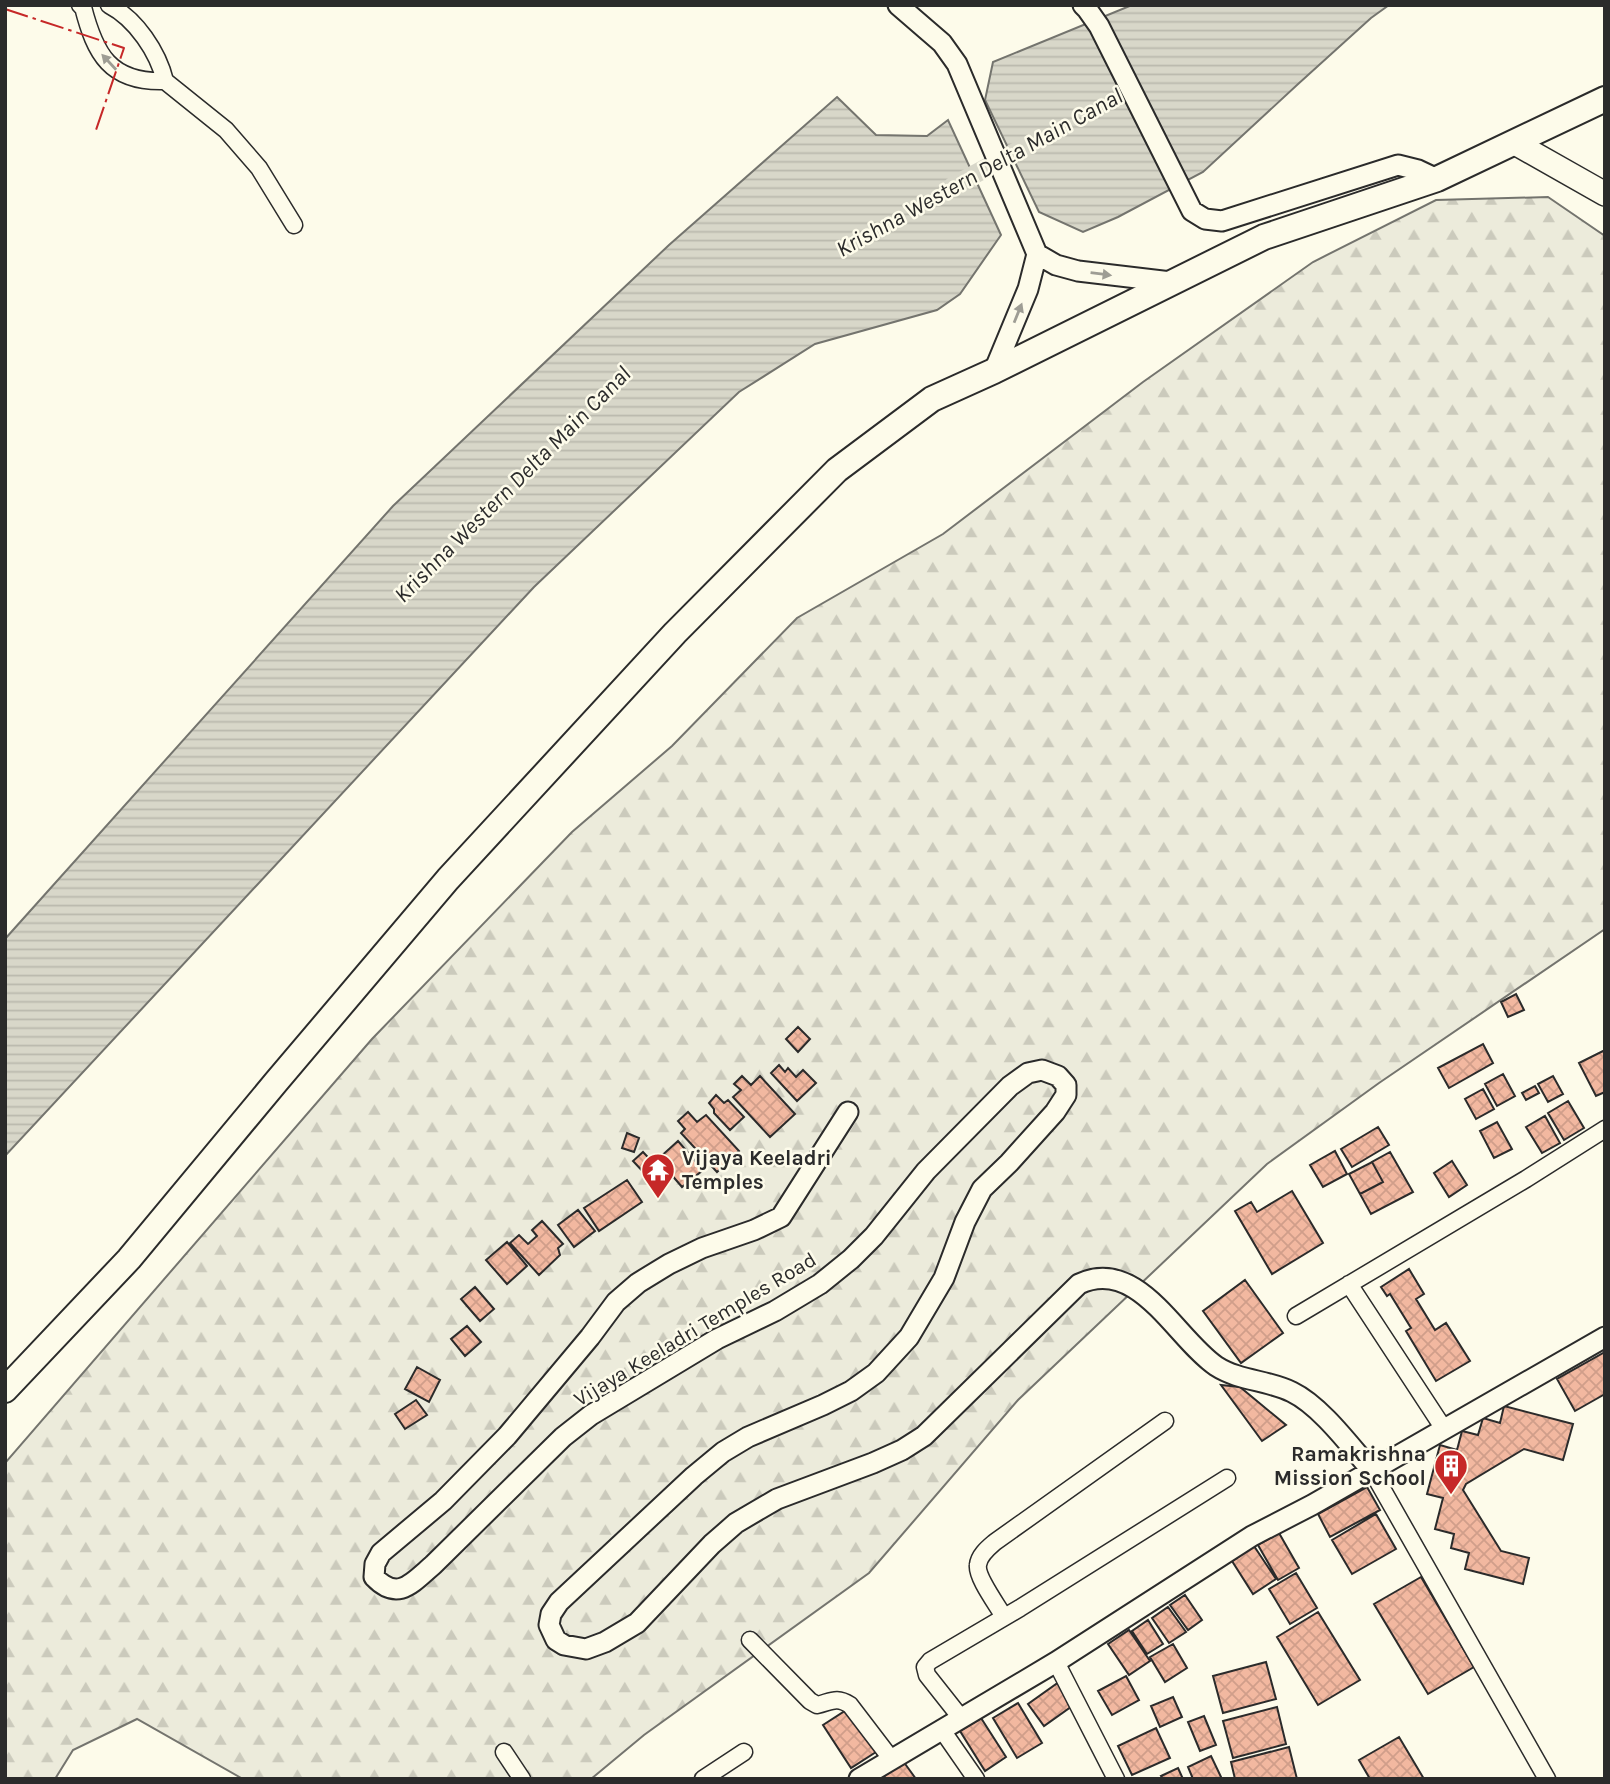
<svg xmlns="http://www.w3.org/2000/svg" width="1610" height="1784" font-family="Karla,sans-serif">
	<defs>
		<pattern id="forest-firs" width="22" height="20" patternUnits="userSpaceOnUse" patternTransform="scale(1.75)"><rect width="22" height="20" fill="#ecebdb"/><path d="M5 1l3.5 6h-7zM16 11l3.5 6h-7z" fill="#cbcabc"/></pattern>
		<pattern id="water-rules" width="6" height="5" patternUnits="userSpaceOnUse" patternTransform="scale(1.75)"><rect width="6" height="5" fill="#d8d7c9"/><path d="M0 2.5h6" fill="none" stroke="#bab9ad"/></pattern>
		<pattern id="building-cross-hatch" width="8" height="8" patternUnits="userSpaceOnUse" patternTransform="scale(1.75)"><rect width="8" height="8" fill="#f2b8a0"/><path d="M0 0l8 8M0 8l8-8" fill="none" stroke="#d09e8a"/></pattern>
	</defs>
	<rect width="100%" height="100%" fill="#fdfbea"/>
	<!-- forest -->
	<path fill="url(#forest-firs)" stroke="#74746e" stroke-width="2" d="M1548,197L1605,236V929L1379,1083L1267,1164L1018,1400L869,1573L644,1735L591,1779H243L137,1719L73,1750L55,1779H5V1463L372,1039L572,832L672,746L797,618L943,534L1143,382L1313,262L1436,200Z"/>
	<!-- water -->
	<path fill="url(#water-rules)" stroke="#74746e" stroke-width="2" d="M1132,5H1389L1371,18L1297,85L1203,172L1118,217L1083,232L1039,212L985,100L993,62Z
		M837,97L876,135L927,136L948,120L1001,235L960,294L937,310L815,344L739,392L534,587L5,1156V939L393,506L669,245Z"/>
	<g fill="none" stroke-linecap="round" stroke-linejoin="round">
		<!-- canal -->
		<path stroke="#d8d7c9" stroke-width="19" d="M953,186L1034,142"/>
	</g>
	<!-- building -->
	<path fill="url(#building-cross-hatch)" stroke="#2b2b2b" stroke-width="2" d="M1516,994L1524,1010L1508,1017L1501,1002Z
		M798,1027L810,1039L798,1052L786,1039Z
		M1483,1044L1493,1063L1449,1088L1438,1068Z
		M1603,1051L1605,1053V1092L1596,1096L1579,1063Z
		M779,1065L785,1072L788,1068L796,1077L803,1070L816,1083L797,1101L771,1073Z
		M1503,1074L1515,1096L1497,1106L1485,1084Z
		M742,1076L751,1085L760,1076L795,1114L770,1137L733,1097L741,1090L734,1084Z
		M1553,1076L1563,1094L1548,1102L1538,1084Z
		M1535,1086L1539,1093L1526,1100L1522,1093Z
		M1483,1089L1494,1109L1476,1119L1465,1099Z
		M716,1095L724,1103L728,1100L744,1117L730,1130L714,1113V1109L709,1103Z
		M1568,1101L1584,1128L1564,1140L1548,1113Z
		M688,1112L697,1122L706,1115L739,1151L717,1172L681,1133L685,1129L678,1121Z
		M1545,1116L1560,1143L1542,1153L1526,1127Z
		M1497,1122L1512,1149L1494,1158L1480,1131Z
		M1378,1127L1389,1145L1352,1167L1341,1149Z
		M627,1133L639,1138L634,1152L622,1148Z
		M678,1141L703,1170L682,1187L658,1159Z
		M1335,1151L1347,1174L1323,1187L1310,1165Z
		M643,1152L659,1169L649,1178L633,1161Z
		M1390,1152L1413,1192L1371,1214L1360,1194L1383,1182L1372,1162Z
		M1452,1161L1467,1185L1449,1197L1434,1173Z
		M1372,1162L1383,1182L1360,1194L1349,1174Z
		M627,1180L642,1202L599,1231L584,1208Z
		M1292,1191L1323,1243L1272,1274L1235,1211L1251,1202L1257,1212Z
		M578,1210L595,1231L574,1247L558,1225Z
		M542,1221L563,1244L558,1248L560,1255L539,1275L510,1243L519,1235L528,1244L537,1236L532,1230Z
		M507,1242L527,1266L507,1284L486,1260Z
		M1409,1269L1424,1294L1416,1299L1435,1330L1446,1323L1470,1361L1436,1381L1406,1331L1411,1328L1390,1294L1387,1296L1381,1287Z
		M1245,1280L1283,1333L1241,1363L1203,1311Z
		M475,1287L494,1309L480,1321L461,1299Z
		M467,1326L481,1342L465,1356L451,1339Z
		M1605,1352V1394L1575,1411L1557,1379Z
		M417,1367L440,1380L429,1402L405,1389Z
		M1221,1385L1240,1387L1286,1425L1262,1441Z
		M416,1400L427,1415L405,1429L395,1414Z
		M1504,1406L1573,1424L1563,1460L1524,1449L1466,1484L1463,1490L1501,1551L1529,1558L1523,1584L1465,1569L1469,1553L1451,1548L1454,1534L1435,1529L1443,1498L1427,1494L1440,1445L1457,1450L1462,1431L1478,1435L1483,1418L1500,1423Z
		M1367,1487L1380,1510L1330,1537L1318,1514Z
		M1376,1514L1396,1549L1352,1574L1332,1540Z
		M1279,1533L1299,1568L1278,1580L1258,1545Z
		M1254,1546L1276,1579L1253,1594L1232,1561Z
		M1296,1573L1317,1608L1290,1624L1269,1589Z
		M1421,1577L1474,1667L1428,1694L1374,1604Z
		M1185,1595L1202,1620L1188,1630L1170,1605Z
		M1168,1607L1186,1632L1169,1643L1152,1618Z
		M1318,1612L1360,1680L1318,1705L1277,1637Z
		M1148,1620L1163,1644L1147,1654L1132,1631Z
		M1129,1630L1150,1661L1129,1675L1108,1644Z
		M1173,1644L1187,1668L1165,1682L1150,1657Z
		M1266,1662L1276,1699L1223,1713L1213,1676Z
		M1126,1676L1139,1700L1112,1715L1098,1691Z
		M1059,1682L1075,1704L1044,1726L1028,1704Z
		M1173,1697L1182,1717L1160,1727L1151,1706Z
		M1018,1703L1042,1743L1017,1758L993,1718Z
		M1277,1707L1286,1744L1233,1758L1223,1721Z
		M848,1709L876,1752L851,1768L823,1725Z
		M1204,1716L1216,1745L1200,1751L1188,1722Z
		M981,1718L1006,1757L985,1771L960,1731Z
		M1156,1728L1170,1758L1132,1775L1118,1746Z
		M1399,1737L1424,1779H1370L1359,1760Z
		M1289,1747L1297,1779H1235L1231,1762Z
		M1211,1756L1222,1779H1193L1188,1767Z
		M903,1761L916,1779H886L884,1776Z
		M1178,1768L1183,1779H1163L1161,1776Z"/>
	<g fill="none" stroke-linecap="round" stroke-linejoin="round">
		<!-- minor casing -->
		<g stroke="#2b2b2b" stroke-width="19">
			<path id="minor" d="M80,5L83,7C95,54 110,83 165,81
				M109,5C136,19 158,52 165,81L226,130L259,168L294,225
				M1349,1284L1444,1429
				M1296,1316L1526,1179L1605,1129
				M1372,1471L1547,1779
				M1004,1617C998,1606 976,1577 978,1565C979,1555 988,1548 995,1542L1165,1421
				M750,1640L810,1701L817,1705C831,1702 836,1696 850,1705L892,1760
				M1056,1662L1116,1779
				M961,1718L927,1675L925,1667L930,1661L1020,1608L1227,1478
				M942,1730L976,1779
				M504,1752L522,1779
				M703,1779L744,1752"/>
		</g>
		<!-- tertiary casing -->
		<g stroke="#2b2b2b" stroke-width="23">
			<path id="tertiary" d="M898,5L942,43L957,64L1037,254L1056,265L1078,271L1171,282
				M1083,5L1087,9L1099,26L1192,211L1205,219L1222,221L1398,165L1418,170L1437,179
				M994,371L1028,289L1037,254
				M848,1112L781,1217L754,1230L702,1248L669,1264L638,1283L616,1302L590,1337L507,1436L443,1501L381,1553L375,1564L374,1577C398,1602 412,1583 433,1565L563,1437L591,1415L717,1339L775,1311L820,1284L851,1259L874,1236L926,1171L1010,1086L1028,1073L1042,1070L1058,1076L1066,1085V1095L1055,1112L1009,1163L982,1189L965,1222L944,1278L909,1337L876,1373L851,1391L823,1405L748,1437L723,1452L694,1476L559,1602L551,1614L549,1625L556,1640L564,1645L586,1649L605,1642L637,1623L712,1544L736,1523L777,1499L873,1463L902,1450L924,1436L1079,1284C1138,1256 1176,1339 1216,1366C1239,1381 1268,1380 1292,1392C1321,1406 1351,1447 1372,1471
				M859,1779L1056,1662L1252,1536L1312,1505L1605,1337"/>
		</g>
		<!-- secondary casing -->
		<g stroke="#2b2b2b" stroke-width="26">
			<path id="secondary" d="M1515,143L1605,194"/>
		</g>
		<!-- primary casing -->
		<g stroke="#2b2b2b" stroke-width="28">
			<path id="primary" d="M5,1390L129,1259L276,1082L448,879L675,633L837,470L932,399L994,371L1264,237L1437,179L1605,99"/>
		</g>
		<!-- minor -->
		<use href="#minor" stroke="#fdfbea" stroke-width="16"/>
		<!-- tertiary -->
		<use href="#tertiary" stroke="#fdfbea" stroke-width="19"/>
		<!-- secondary -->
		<use href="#secondary" stroke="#fdfbea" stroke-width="23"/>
		<!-- primary -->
		<use href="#primary" stroke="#fdfbea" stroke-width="24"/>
		<!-- power -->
		<path stroke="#c62828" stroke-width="2" stroke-dasharray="24 5 3.5 5" stroke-linecap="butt" d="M5,9L124,48L96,130"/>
	</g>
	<!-- one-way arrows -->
	<defs><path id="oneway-solid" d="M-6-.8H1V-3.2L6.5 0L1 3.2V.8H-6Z" transform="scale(1.75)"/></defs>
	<g fill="#9e9d94">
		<use href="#oneway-solid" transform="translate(109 62) rotate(-133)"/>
		<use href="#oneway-solid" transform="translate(1101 274) rotate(7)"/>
		<use href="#oneway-solid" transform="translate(1018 313) rotate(-68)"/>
	</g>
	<!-- icons -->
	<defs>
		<g id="temple-pin" transform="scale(1.75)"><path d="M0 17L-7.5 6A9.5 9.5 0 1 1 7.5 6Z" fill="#c62828" stroke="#fdfbea"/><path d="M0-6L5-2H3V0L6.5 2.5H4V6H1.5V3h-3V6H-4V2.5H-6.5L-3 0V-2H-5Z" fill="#fff"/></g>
		<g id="building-pin" transform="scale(1.75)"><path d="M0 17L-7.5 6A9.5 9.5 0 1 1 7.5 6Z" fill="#c62828" stroke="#fdfbea"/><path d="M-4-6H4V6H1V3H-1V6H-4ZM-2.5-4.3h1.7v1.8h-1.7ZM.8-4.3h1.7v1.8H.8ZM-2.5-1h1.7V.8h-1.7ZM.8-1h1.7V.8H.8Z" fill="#fff"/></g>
	</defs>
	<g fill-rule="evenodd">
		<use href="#temple-pin" x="658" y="1170"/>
		<use href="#building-pin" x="1451" y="1466"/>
	</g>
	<g text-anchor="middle" stroke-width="5" stroke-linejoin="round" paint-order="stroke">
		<!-- poi labels -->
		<g font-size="21" font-weight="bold" fill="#2b2b2b" stroke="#fdfbea" text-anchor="start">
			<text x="682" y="1165">Vijaya Keeladri<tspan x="682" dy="24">Temples</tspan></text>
			<text x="1426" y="1461" text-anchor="end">Ramakrishna<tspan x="1426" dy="24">Mission School</tspan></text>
		</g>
		<!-- street labels -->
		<g font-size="21" fill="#2b2b2b" stroke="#fdfbea">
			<text transform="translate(695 1329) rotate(-31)" y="7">Vijaya Keeladri Temples Road</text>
		</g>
		<!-- water labels -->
		<g font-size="23" font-style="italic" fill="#2b2b2b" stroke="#fdfbea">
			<text transform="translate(979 172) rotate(-29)" y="8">Krishna Western Delta Main Canal</text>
			<text transform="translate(512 484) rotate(-45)" y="8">Krishna Western Delta Main Canal</text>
		</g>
	</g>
	<!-- border -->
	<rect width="1610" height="1784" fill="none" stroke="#2b2b2b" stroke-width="14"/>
</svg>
